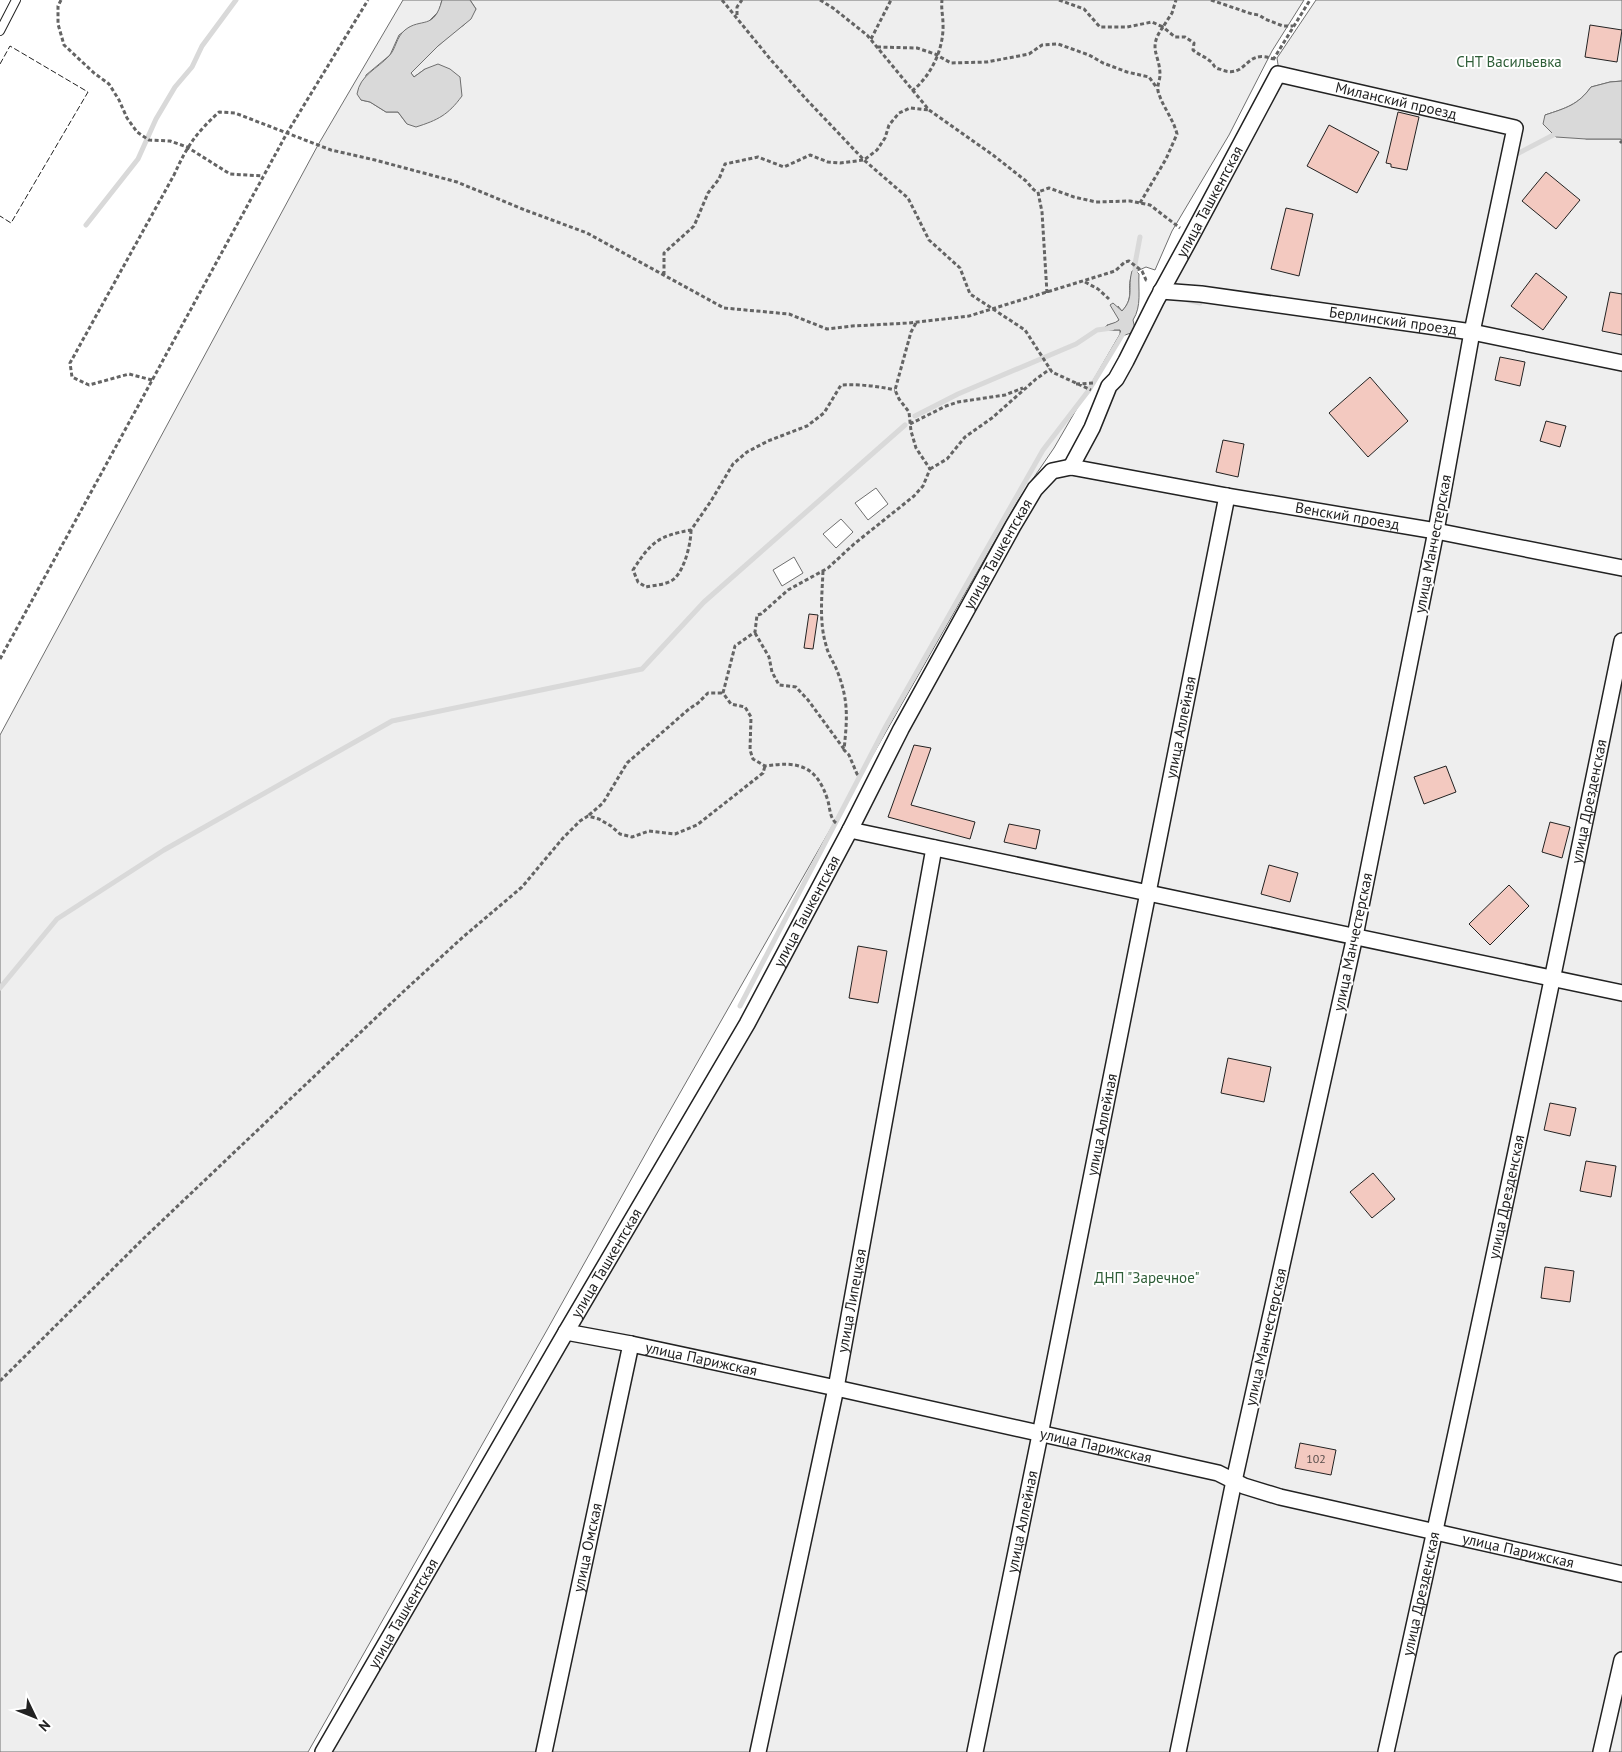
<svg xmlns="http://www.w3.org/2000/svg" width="1622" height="1752" font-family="'PT Sans',sans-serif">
	<rect width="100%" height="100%" fill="#fff"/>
	<!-- green -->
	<path fill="#eee" stroke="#6f6f6f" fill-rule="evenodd" d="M403,0H442L439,11L427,23L410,27L399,35L390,55L366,75L361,100L370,102L386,112H398L407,124L425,69L414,77L410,72L438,46L455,30L464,25L476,9L470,0H1304L1272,51L1229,135L1172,231L1155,270L1146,267L1137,271L1135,270C1123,286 1137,295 1122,311L1118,306L1119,320L1116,323L1107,325L1109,330H1120V334L1054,448L1017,502L656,1135L547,1330L308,1752H0V735L318,145ZM876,488L888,504L868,520L855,503ZM841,519L853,532L836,548L823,534ZM794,557L803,573L782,586L773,570Z
		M1316,0H1622V81L1610,82L1591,87C1578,105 1566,108 1545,115L1586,139H1621L1622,141V1752H323L747,1024L1038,485L1075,460L1280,78L1277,58Z"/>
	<!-- water -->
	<path fill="#d9d9d9" stroke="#6f6f6f" d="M442,0H470L476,9L471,19L438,46L411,73L414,77L425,69L438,64L450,69L460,77L462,96C448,115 438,120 416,127L407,124L398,112H386L370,102L361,100L357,94C360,75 377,69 389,56C396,49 396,37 405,30C421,17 434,31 442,0Z
		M1622,81V141L1621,139H1586L1556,137L1543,124L1545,115C1566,108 1578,105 1591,87L1610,82Z
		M1135,270L1139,274C1138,290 1142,306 1133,320L1135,329L1131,333L1122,336L1120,330H1109L1105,327C1109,323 1115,324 1119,320L1110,305L1113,303L1122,311C1135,297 1127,288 1132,271Z"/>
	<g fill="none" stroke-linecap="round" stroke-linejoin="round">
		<!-- stream -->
		<path stroke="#d9d9d9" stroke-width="5" d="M1515,155L1559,132
			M86,225L138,159L156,119L175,87L192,67L202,46L236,0
			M1135,277V264L1140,237
			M1183,299L1200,303
			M915,416L958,394L1076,344L1097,330L1112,328
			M0,988L57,919L164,850L392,721L642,669L704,602L905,425
			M740,1006L886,726L1043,450L1089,390L1124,332"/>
	</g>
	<!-- building -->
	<path fill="#f3c9c0" stroke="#222" d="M1590,25L1622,30L1617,62L1585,57Z
		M1398,112L1419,117L1407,170L1391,167V164L1386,163Z
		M1329,125L1379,152L1357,193L1307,166Z
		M1546,172L1580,200L1556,229L1522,201Z
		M1286,208L1313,214L1299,276L1271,269Z
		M1536,273L1567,297L1543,330L1511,306Z
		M1610,292L1622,294V335L1602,331Z
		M1500,357L1525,362L1520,386L1495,380Z
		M1370,377L1408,421L1368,457L1329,413Z
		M1546,421L1566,426L1560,447L1540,441Z
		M1223,440L1244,444L1238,477L1216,472Z
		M809,614L818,615L813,649L804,648Z
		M914,745L931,748L911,805L975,822L970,839L888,817Z
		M1446,766L1456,792L1424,804L1414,777Z
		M1550,822L1570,827L1562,858L1542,852Z
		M1009,824L1040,830L1036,849L1004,842Z
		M1269,865L1298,873L1290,902L1261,894Z
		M1509,885L1529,906L1490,945L1469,924Z
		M858,946L887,951L878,1003L849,998Z
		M1228,1058L1271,1067L1264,1102L1221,1093Z
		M1550,1103L1576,1108L1570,1136L1544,1130Z
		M1586,1161L1616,1166L1611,1197L1580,1191Z
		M1373,1173L1395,1199L1372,1218L1350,1192Z
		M1545,1267L1574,1271L1570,1302L1541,1298Z
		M1300,1443L1336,1450L1331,1475L1295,1468Z"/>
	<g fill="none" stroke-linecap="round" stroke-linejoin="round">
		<!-- service casing -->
		<g stroke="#222" stroke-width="10">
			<path id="service" d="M0,31L16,0"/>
		</g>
		<!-- minor casing -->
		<g stroke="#222" stroke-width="18">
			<g id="minor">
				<path id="s1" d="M1161,291L1201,294L1472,332L1622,363"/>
				<path id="s2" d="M1071,467L1092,428L1109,386L1116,379L1126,361L1156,301L1191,237L1278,74L1515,128L1472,332L1436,531L1355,936L1234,1481L1178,1752"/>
				<path d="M850,830L1622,993"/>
				<path id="s3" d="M566,1332L631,1344L836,1388L1218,1473L1244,1486L1280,1497L1622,1574"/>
				<path id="s4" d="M323,1752L566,1332L747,1024L850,830L901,729L1013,526L1035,489L1052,471L1071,467L1227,496L1436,531L1622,568"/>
				<path id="s5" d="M544,1752L631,1344"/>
				<path id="s6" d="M758,1752L836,1388L934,848"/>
				<path id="s7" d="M975,1752C1062,1334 1143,915 1227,496"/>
				<path id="s8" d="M1386,1752C1469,1382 1546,1012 1622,641"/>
				<path d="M1601,1752L1622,1660"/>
			</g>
		</g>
		<!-- path -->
		<path stroke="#646464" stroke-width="3" stroke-dasharray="4 2.5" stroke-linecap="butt" d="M61,0L58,6V24L64,45L94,73L109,84L119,100L127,118L137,132L149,140L170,141L187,147L230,174L263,176
			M722,0L771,60L807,100L864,160L908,198L929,240L960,268L970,294L1025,330L1052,372L1091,390
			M820,0L833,8L867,35L929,110L993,155L1026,181L1034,190L1038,192
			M1059,0L1084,9L1100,27H1127L1152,22L1163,27L1172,13L1176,0
			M1211,0L1252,14L1259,15L1265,19L1283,26H1293
			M737,15V7L742,0
			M871,39L891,0
			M877,47L917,48L935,54L951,63L987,62L1029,54L1042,45L1058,44L1089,55L1103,63L1127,72L1149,77L1157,88
			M1273,60L1310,0
			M912,91C931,76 944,49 943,24C943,16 941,9 942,0
			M1620,143L1622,141
			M1140,203L1166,159L1177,134C1173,118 1162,106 1158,91C1157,85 1160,80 1160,75C1160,54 1147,49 1163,27L1175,37H1185L1194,43L1193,50C1199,55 1204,56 1210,61C1212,62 1214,66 1215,67C1217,69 1220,69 1222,70C1248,79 1244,48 1273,59
			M664,275V253L694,226L708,193L719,179L725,164L758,157L784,167L810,155L828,162L840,163L864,160L877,150L885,138L889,125L899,113L910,108L929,110
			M1085,282L1098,289L1109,299
			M1047,293L1042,212L1038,192L1049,188L1074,197L1096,202L1130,201L1150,205L1180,228
			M152,380L129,374L89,385L72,377L70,363L174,175C187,146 196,133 219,112L235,113L331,150L375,160L457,182L525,210L587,233L724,308L789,314L827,329L852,326L909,323L969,316L1115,271L1125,262L1129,261L1142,271L1146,280L1149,281
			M1076,384L1095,383
			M910,424L946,406L958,402L1005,395L1023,388
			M930,469L947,459L965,437L992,418L1036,379L1050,369
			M691,530C691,543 685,568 675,578C668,585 655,585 646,587L638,582L633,570C651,542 658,536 691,530L711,501L733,464L747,452L768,441L807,426L824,413L841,385C860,384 877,386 895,390
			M823,571C822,596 819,622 826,645C828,655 835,664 838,673C849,702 847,720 844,750L849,755L857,774L859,776
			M755,633L769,657L772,672L779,685L796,687L808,700L844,749
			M0,659L287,133L368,0
			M589,815L603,803L627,763L689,709L698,703L708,693H723
			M836,823C830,818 830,809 828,801C817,765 798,761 765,766L753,759L750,750L751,717L745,707L731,704L723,693L735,646L755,632L757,615L761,614L788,590L828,568L854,544L914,496L923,486L930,469L916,448L911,431L909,412L899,399L895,390L911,332L916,323
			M0,1381L144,1238L404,991L463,937L522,887L563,838L580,821L588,816L599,819L611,826L620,834L632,837L649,831L675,834L697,825L763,773L765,766"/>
		<!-- service -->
		<use href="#service" stroke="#fff" stroke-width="8"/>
		<!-- minor -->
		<use href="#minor" stroke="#fff" stroke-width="15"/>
		<!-- fence -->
		<path stroke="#222" stroke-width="1" stroke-dasharray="6 2.5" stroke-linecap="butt" d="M0,64L10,46L88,92L11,223L0,216"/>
	</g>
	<g text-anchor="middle" stroke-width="4" stroke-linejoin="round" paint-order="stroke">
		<!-- number labels -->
		<g font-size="12" fill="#564c4a">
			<text x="1316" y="1463">102</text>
		</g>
		<!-- park labels -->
		<g font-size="15" fill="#2f5e38" stroke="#fff">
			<text x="1509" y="67">СНТ Васильевка</text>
			<text x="1147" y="1283">ДНП "Заречное"</text>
		</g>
		<!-- street labels -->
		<g font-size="15" fill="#222" stroke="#fff">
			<text dy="5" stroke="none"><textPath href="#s2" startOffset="566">Миланский проезд</textPath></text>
			<text dy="5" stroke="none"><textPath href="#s2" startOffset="300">улица Ташкентская</textPath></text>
			<text dy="5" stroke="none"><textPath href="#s1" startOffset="234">Берлинский проезд</textPath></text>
			<text dy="5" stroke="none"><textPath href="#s4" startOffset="1775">Венский проезд</textPath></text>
			<text transform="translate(1433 544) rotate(-79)" y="5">улица Манчестерская</text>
			<text dy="5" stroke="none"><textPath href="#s4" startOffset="1375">улица Ташкентская</textPath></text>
			<text dy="5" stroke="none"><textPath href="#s7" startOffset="1045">улица Аллейная</textPath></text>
			<text dy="5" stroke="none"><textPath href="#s8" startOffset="972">улица Дрезденская</textPath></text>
			<text dy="5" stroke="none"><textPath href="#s4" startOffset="970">улица Ташкентская</textPath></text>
			<text transform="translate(1353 942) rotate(-78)" y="5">улица Манчестерская</text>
			<text dy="5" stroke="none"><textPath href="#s7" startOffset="640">улица Аллейная</textPath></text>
			<text dy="5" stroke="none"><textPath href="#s8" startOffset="568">улица Дрезденская</textPath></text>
			<text dy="5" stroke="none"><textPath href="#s4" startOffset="565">улица Ташкентская</textPath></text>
			<text dy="5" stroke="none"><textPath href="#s6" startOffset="461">улица Липецкая</textPath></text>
			<text transform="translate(1266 1337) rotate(-77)" y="5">улица Манчестерская</text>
			<text dy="5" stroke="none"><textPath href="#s3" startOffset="138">улица Парижская</textPath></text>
			<text dy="5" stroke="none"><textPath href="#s3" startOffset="542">улица Парижская</textPath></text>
			<text dy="5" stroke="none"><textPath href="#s7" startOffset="235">улица Аллейная</textPath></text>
			<text dy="5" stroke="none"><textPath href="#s5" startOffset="209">улица Омская</textPath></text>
			<text dy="5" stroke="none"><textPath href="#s3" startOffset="978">улица Парижская</textPath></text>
			<text dy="5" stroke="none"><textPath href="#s8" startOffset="162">улица Дрезденская</textPath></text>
			<text dy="5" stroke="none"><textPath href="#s4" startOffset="160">улица Ташкентская</textPath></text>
		</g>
	</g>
	<!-- north arrow -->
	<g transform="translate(35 1717) rotate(133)" stroke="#ffffff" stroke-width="4" paint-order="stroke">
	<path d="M0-4L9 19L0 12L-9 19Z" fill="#222222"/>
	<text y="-8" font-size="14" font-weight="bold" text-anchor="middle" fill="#222222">N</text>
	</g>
</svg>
